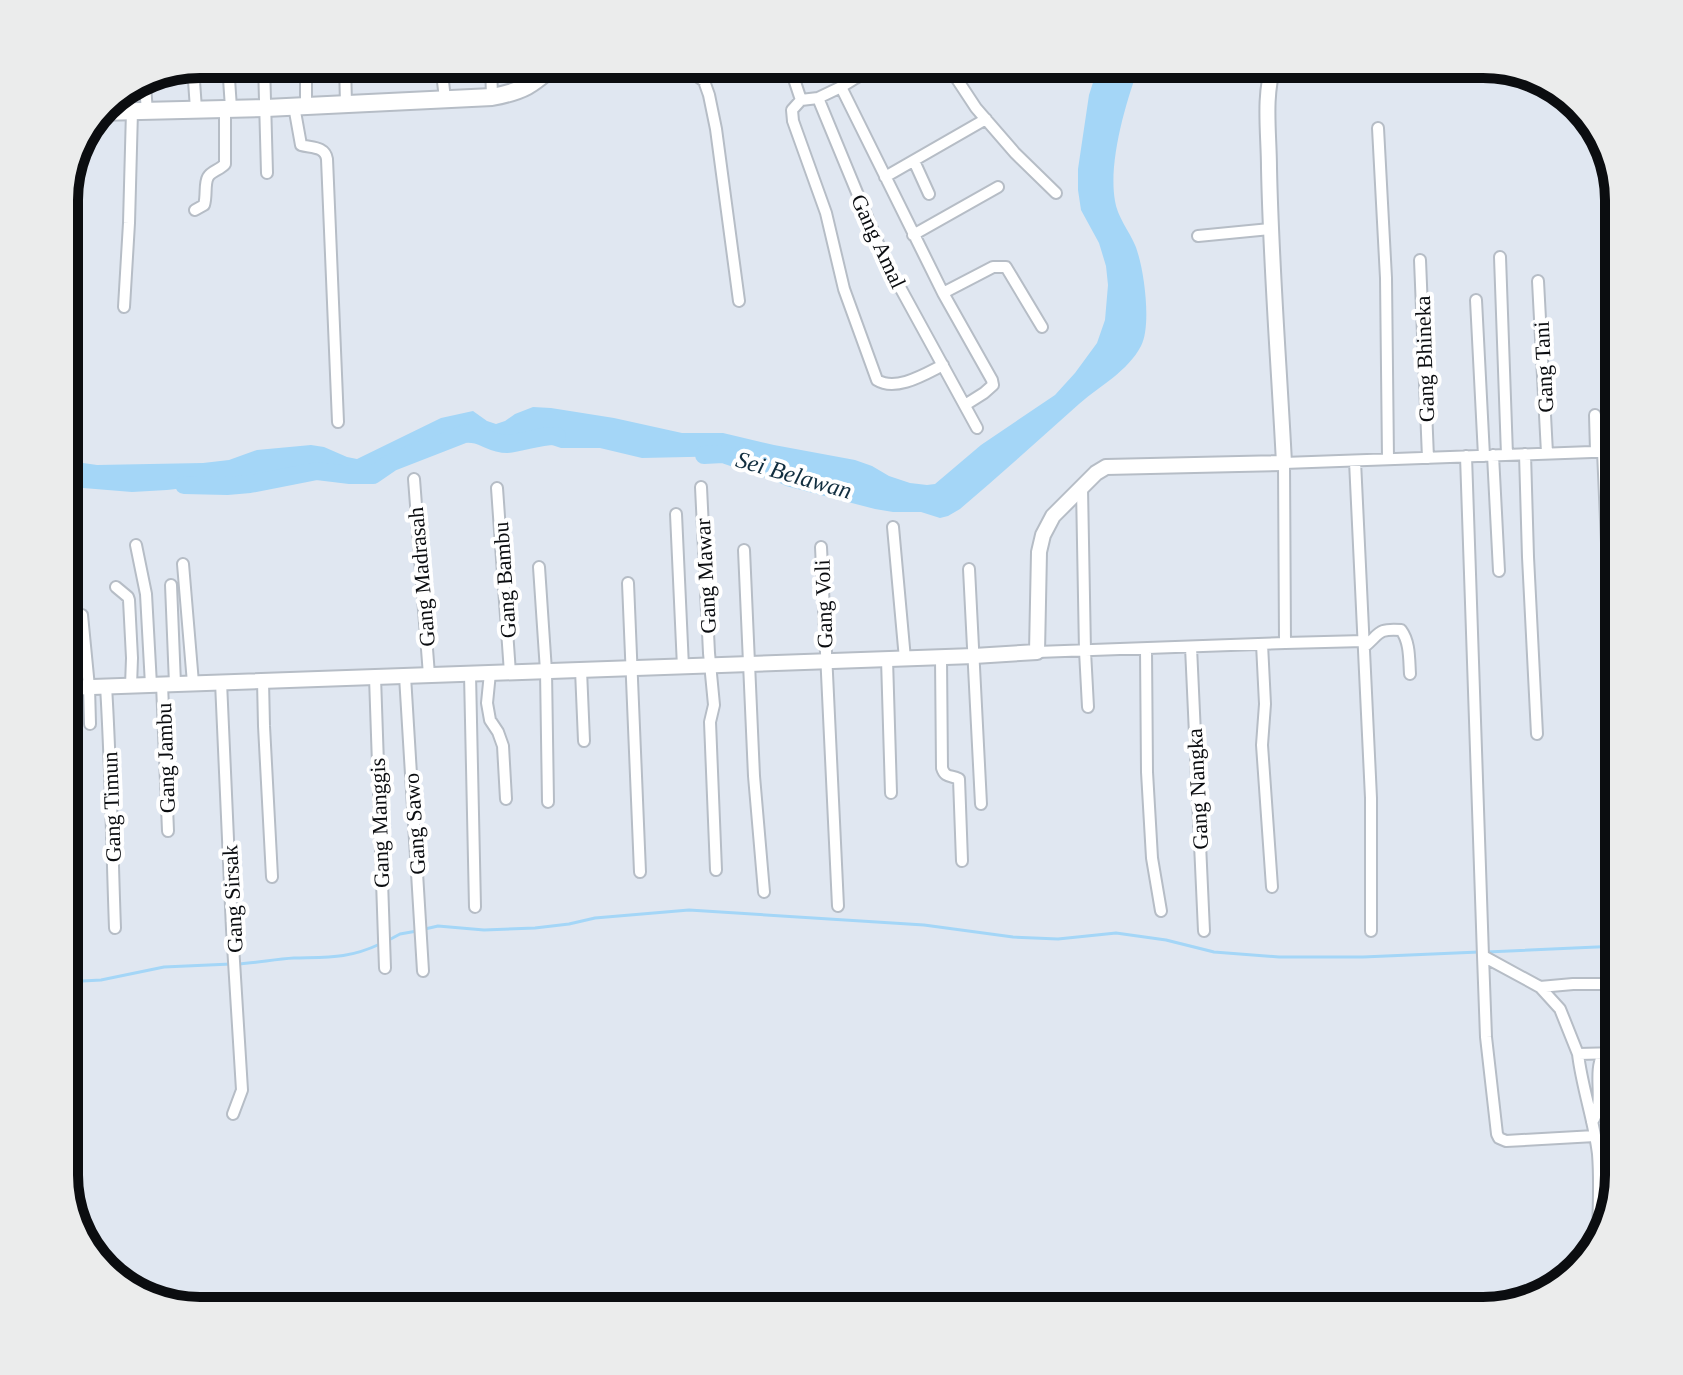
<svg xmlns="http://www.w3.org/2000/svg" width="1683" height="1375" font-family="'Times New Roman',serif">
	<rect width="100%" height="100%" fill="#e0e7f1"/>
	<!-- water -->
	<path fill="#a4d6f7" d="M1099,64H1140C1126,101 1108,162 1115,201C1117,216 1129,231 1135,245C1144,266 1152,326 1141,346C1128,371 1100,386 1079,404C1040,439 1000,475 960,509L948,516L940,518L921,512H893L875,509L786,486L772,479L747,460L733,456L642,458L600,448H561L534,439H502L472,430H463L456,432L450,439L430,440L384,466L359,472L300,475L167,490L132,492L83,488L64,482V456L83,463L97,465L203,463L229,460L257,450L311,445L324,447L347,457L357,459L441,418L473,411L487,421L496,424L505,421L515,414L533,407L551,408L614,418L682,433H723L774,445L855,460L872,466L889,476L910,483L927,485L935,484L981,445L1055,395L1075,373L1097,343L1105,320L1108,285L1106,266L1099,243L1081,210L1078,190V169L1089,95Z"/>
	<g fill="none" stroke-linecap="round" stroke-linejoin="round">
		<!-- stream -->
		<path stroke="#a4d6f7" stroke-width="3" d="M425,929L438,926L484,930L535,928L569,924L595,918L689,910L924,925L1013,937L1058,939L1116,933L1166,940L1214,952L1279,957H1363L1479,952
			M387,941L400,934L417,931
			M1487,952L1619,946
			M238,964C257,963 275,959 294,958C328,957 348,959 380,944
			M64,982L101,980L164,967L231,964"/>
		<!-- river -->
		<path stroke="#a4d6f7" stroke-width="18" d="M704,455L723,454L776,472
			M184,485L227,486L250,484L317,471L350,475H373L392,462L464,434C483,432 489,444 507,444C523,443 540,435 557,436"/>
		<!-- street casing -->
		<g stroke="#b6bdc6" stroke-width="14">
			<path id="street" d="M228,64L231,108
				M264,64L267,173
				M306,64V106
				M345,64L346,104
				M441,64L445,99
				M491,64L492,97
				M688,64L694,74L704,81L709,95L716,129L739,301
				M789,64L801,100L818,98L884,258L977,428
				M849,64L856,78
				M947,64L976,108L1015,153L1056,193
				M193,67L196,109
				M145,85L147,112
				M841,87L943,293L992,380L993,385L984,393L965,405
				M818,98L841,87L878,64
				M801,100L792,110L793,121L826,213L844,289L877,380C896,392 925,374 943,365
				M294,106L301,145C311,148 325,146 327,159L338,422
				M1378,128L1386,278L1388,459
				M914,161L929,194
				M885,177L986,119
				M195,210L204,205C207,196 204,184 208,177C211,171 220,170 225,164V109
				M913,235L998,187
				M1198,236L1270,229
				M1500,257L1507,455
				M1420,260L1428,458
				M1538,281L1547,453
				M943,293L993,267H1006L1042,327
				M1476,300L1484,456
				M124,307L129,223L132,111
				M1595,415L1596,451
				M1603,451L1609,589
				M1525,454L1528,557L1537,734
				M1493,455L1499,571
				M1466,456L1483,956L1540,987L1560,1009L1578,1054L1619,1053
				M1355,461L1371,798V931
				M414,479L429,675
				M701,487L709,653L714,705L710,722L716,870
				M497,488L510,673
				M1082,488L1085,651L1088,707
				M676,514L683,667
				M893,527L905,659
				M136,545L146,594L151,685
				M821,547L838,906
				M744,550L754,776L764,892
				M183,564L193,683
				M539,567L546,671L548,802
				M969,569L981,804
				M628,583L640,872
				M171,585L175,684
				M116,587L128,597L129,600L132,658L131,686
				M82,615L89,687L90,724
				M1285,643L1364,641
				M1262,644L1265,704L1262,745L1272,887
				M1191,647L1204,931
				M1364,647C1380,634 1377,628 1401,630C1410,642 1409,659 1410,674
				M1146,649L1147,772L1152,858L1161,911
				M1037,652L1285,643L1284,463L1619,451
				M941,658L942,768C945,778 951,775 959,779L962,861
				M887,659L891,793
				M581,670L584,741
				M490,673L487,703L490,720L498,732L503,746L506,799
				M470,674L475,907
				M405,676L423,971
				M375,677L385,968
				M263,681L264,726L272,877
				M221,682L232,929L242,1090L233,1114
				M162,684L168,831
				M106,686C111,767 112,847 115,928
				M1483,956L1486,1037L1497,1134L1499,1138L1506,1141L1595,1136
				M1540,987L1573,984H1619
				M1578,1054C1582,1088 1594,1120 1598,1154C1600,1179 1599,1205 1598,1230
				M1592,1122C1606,1103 1592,1075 1603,1054
				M1474,1300L1475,1311"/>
		</g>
		<!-- secondary casing -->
		<g stroke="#b6bdc6" stroke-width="18">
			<path id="secondary" d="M64,688L974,656L1037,652L1039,552L1043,535L1053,516L1096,473L1106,467L1284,463C1279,365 1271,267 1269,168C1269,134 1263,96 1274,64"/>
		</g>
		<!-- primary casing -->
		<g stroke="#b6bdc6" stroke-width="20">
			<path id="primary" d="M99,112L266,108L492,97C524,91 532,85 556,64"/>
		</g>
		<!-- street -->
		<use href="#street" stroke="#fff" stroke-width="10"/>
		<!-- secondary -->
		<use href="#secondary" stroke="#fff" stroke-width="14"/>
		<!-- primary -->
		<use href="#primary" stroke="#fff" stroke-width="16"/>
	</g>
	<g text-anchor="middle" stroke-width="8" stroke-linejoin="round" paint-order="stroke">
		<!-- street labels -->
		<g font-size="22" fill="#0b0d10" stroke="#fff">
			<text transform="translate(879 241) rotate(65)" y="8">Gang Amal</text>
			<text transform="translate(1424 359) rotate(-92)" y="8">Gang Bhineka</text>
			<text transform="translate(1543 367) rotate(-93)" y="8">Gang Tani</text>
			<text transform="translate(705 576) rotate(-93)" y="8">Gang Mawar</text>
			<text transform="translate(421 577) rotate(-95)" y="8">Gang Madrasah</text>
			<text transform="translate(504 580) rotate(-94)" y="8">Gang Bambu</text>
			<text transform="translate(823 604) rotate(-92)" y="8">Gang Voli</text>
			<text transform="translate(165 758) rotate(-92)" y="8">Gang Jambu</text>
			<text transform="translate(1197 789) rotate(-93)" y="8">Gang Nangka</text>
			<text transform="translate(111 807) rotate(-92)" y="8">Gang Timun</text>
			<text transform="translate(379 823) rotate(-92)" y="8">Gang Manggis</text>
			<text transform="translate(414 824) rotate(-94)" y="8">Gang Sawo</text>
			<text transform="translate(232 899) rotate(-93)" y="8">Gang Sirsak</text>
		</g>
		<!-- water labels -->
		<g font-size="24" font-style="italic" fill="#112e3f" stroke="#fff">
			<text transform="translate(794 475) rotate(16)" y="8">Sei Belawan</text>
		</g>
	</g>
	<!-- crop -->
	<path d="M0 0H1683V1375H0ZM200 78H1483A122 122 0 0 1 1605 200V1175A122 122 0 0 1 1483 1297H200A122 122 0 0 1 78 1175V200A122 122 0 0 1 200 78Z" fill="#ebecec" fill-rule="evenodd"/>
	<path fill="none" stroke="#0b0d10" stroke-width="10" d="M200 78H1483A122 122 0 0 1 1605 200V1175A122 122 0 0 1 1483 1297H200A122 122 0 0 1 78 1175V200A122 122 0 0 1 200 78Z"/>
</svg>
